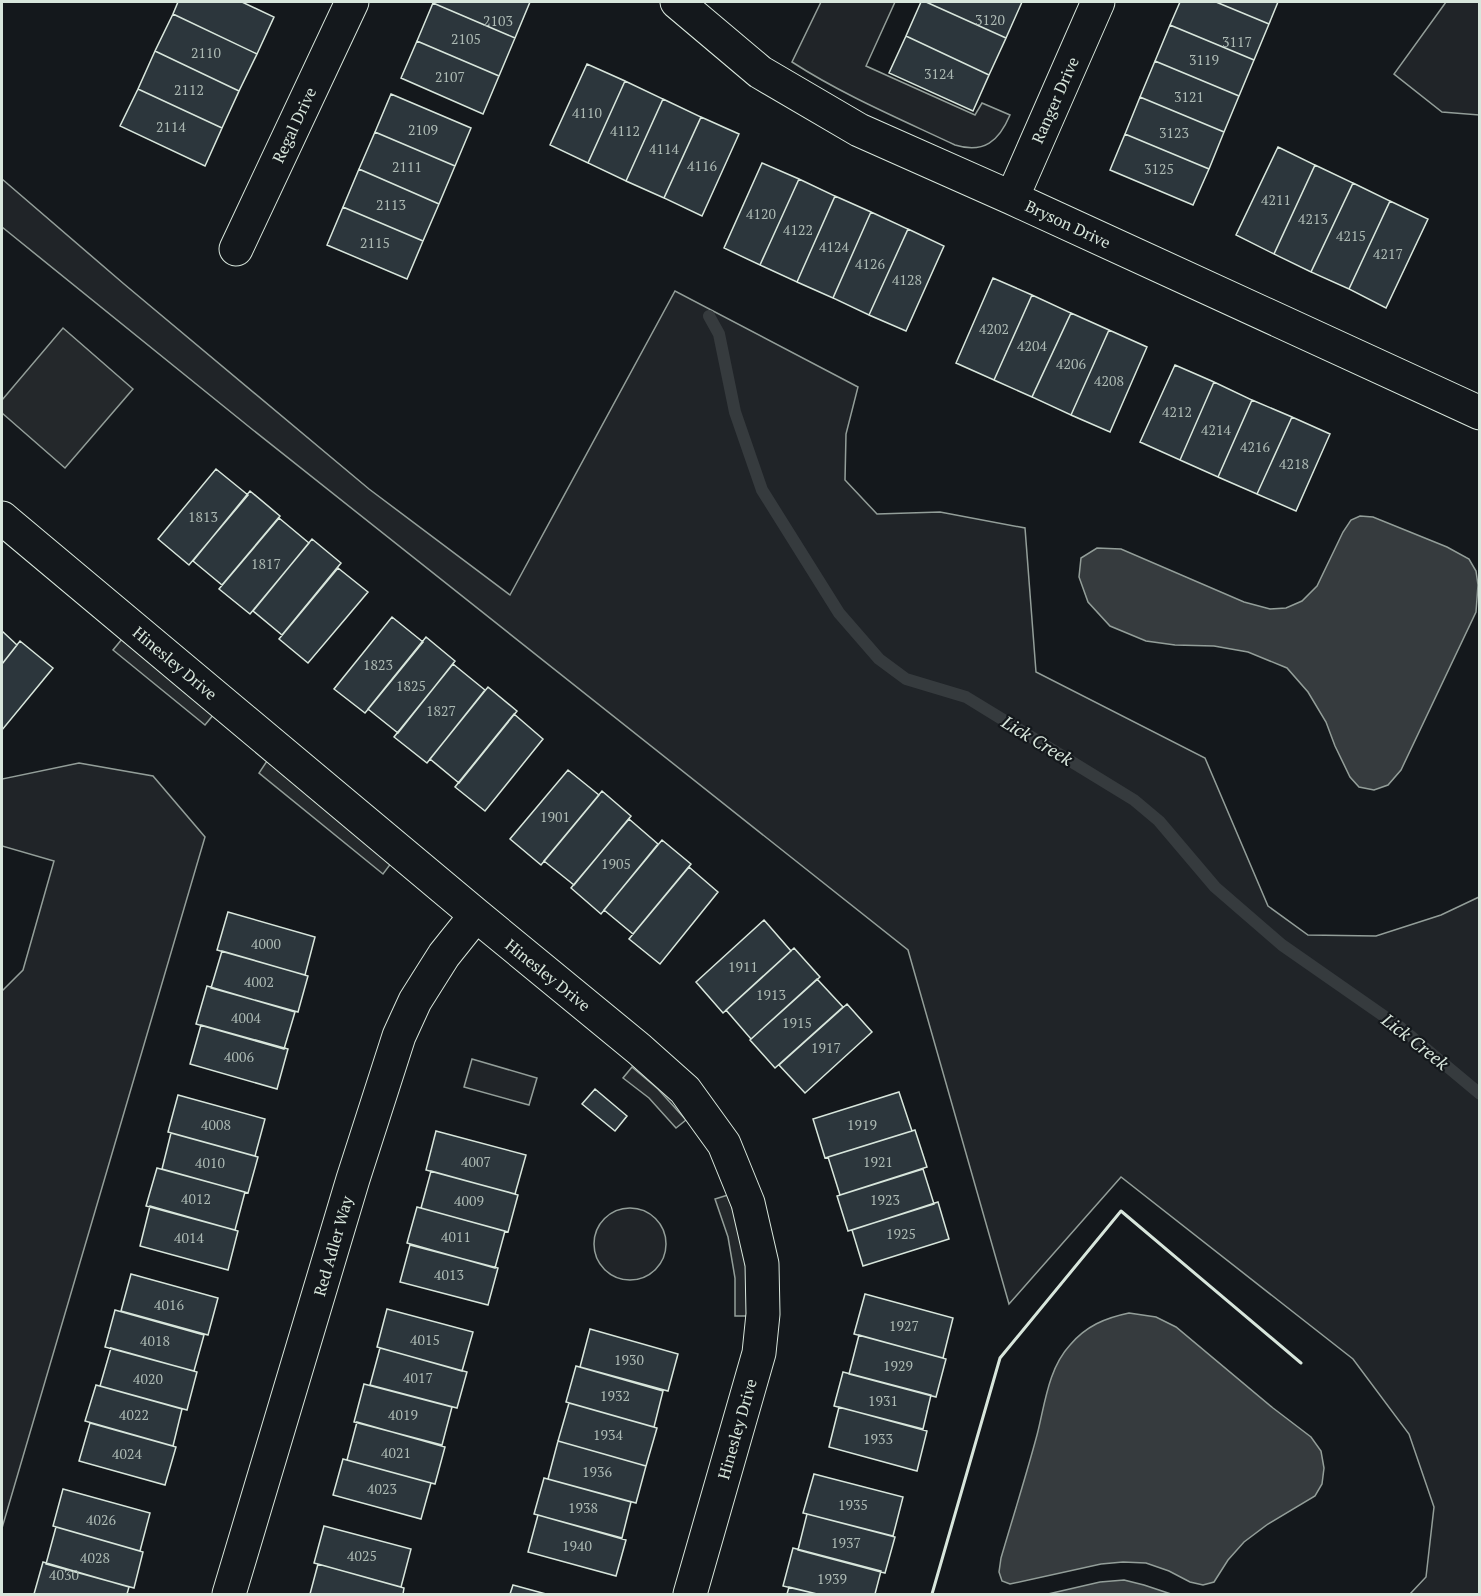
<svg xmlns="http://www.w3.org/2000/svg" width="1481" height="1596" font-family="'PT Serif',serif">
	<rect width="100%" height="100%" fill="#14181c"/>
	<!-- green -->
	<path fill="#202428" stroke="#939e99" stroke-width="1.5" d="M821,2H895L866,66L975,115L982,103L1010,115C999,141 984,154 955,145C900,119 843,95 792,62Z
		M1446,2H1479V115L1442,112L1394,74Z
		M2,179L124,284L369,489L510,595L675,291L858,387L846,434L845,480L877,514L940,512L1025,528L1036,672L1205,758L1268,906L1308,935L1376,936L1441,915L1479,897V1594H1410L1426,1577L1434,1507L1409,1434L1353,1359L1121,1177L1009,1304L908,950L253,430L2,227Z
		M79,763L153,776L205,837L2,1528V991L23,970L54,861L2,846V779Z
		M472,1059L537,1078L529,1105L464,1087Z
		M594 1244a36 36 0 1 1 72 0a36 36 0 1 1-72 0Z"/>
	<!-- parking -->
	<path fill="#24282b" stroke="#939e99" stroke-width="1.5" d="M63,328L133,389L65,468L2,413V400Z
		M122,639L214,714L205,725L113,650Z
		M267,761L392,862L383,874L259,773Z
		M632,1067L658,1089L686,1120L676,1128L649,1098L623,1078Z
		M728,1195L740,1232L747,1274L748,1316H735V1278L728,1237L715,1199Z"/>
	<!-- water -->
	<path fill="#363b3e" stroke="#939e99" stroke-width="1.5" d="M1360,516L1373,517L1447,547L1469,559L1476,571L1478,585L1476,612L1401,770L1388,785L1374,790L1359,787L1350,777L1335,746L1326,722L1308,692L1287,668L1248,652L1214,646L1175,645L1146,641L1110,626L1088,602L1079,577L1081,558L1097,548L1121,549L1244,602L1270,609L1286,608L1302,601L1317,586L1343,532L1351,520Z
		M1129,1313L1156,1317L1176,1327L1273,1408L1311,1437L1321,1451L1324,1468L1322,1484L1315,1496L1268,1524L1244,1542L1228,1560L1214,1582L1203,1585L1190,1582L1169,1571L1146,1563L1123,1562L1101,1564L1010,1584L1002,1581L999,1572L1001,1558C1013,1517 1026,1476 1037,1435C1045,1404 1048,1369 1070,1345C1086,1326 1105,1318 1129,1313Z
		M1124,1580L1144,1585L1171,1594H1048L1100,1582Z"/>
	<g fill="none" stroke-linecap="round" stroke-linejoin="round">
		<!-- stream -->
		<path stroke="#363b3e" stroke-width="12" d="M709,316L719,334L735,412L762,490L839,613L879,659L906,679L966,697L1134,800L1159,821L1215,887L1282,945L1401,1028L1480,1094"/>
	</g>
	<!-- building -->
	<path fill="#2c363c" stroke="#d8e6dc" stroke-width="1.5" d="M178,2H242L274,17L257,54L173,14Z
		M433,2H530L515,38L433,3Z
		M921,2H926L1006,38L989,75L906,36Z
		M926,2H1022L1006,38Z
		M1180,2H1216L1269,24L1254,60L1170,25Z
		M1216,2H1278L1269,24Z
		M433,3L515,38L499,76L417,41Z
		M173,14L257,54L239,91L155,51Z
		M1170,25L1254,60L1239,96L1155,61Z
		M906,36L989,75L973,111L889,73Z
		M417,41L499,76L483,114L401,78Z
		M155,51L239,91L222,128L138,89Z
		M1155,61L1239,96L1224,132L1140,97Z
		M587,64L625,81L588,163L550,145Z
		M625,81L663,99L626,181L588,163Z
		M138,89L222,128L205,166L120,126Z
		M391,94L471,128L455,166L375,132Z
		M1140,97L1224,132L1209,169L1125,134Z
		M663,99L701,117L664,198L626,181Z
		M701,117L739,134L702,216L664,198Z
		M375,132L455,166L439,204L359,169Z
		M1125,134L1209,169L1193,205L1110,170Z
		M1278,147L1315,165L1274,254L1236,235Z
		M762,163L799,179L760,265L724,248Z
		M1315,165L1353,183L1311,272L1274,254Z
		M359,169L439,204L423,241L343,207Z
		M799,179L835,196L797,282L760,265Z
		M1353,183L1390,201L1349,289L1311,272Z
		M835,196L871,212L833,298L797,282Z
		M1390,201L1428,219L1386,308L1349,289Z
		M343,207L423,241L407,279L327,245Z
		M871,212L908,229L869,315L833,298Z
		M908,229L944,246L906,331L869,315Z
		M993,278L1032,295L994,380L956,363Z
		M1032,295L1071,313L1032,397L994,380Z
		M1071,313L1109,330L1071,415L1032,397Z
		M1109,330L1147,347L1110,432L1071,415Z
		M1175,365L1214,382L1180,460L1140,442Z
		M1214,382L1252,400L1218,477L1180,460Z
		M1252,400L1292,417L1257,494L1218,477Z
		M1292,417L1330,434L1296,511L1257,494Z
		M216,469L248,495L189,565L158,539Z
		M250,491L280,516L222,585L193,561Z
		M279,518L309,543L250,614L219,589Z
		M312,539L341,563L282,635L253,611Z
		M338,568L368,592L308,663L279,639Z
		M392,617L423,642L365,713L334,689Z
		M2,631L17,645L2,664Z
		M426,637L455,661L398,733L368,709Z
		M20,641L53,668L2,730V664Z
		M453,664L485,690L427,763L394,737Z
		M488,687L517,711L459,783L430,759Z
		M514,714L543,739L485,811L455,787Z
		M568,770L599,795L541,865L510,839Z
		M602,791L631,816L574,885L544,861Z
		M629,819L658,844L601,914L571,888Z
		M662,840L691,864L633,934L604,910Z
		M689,867L718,892L660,964L629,939Z
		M228,912L315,937L305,975L217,950Z
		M764,920L791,951L723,1013L696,982Z
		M794,948L820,977L751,1039L726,1010Z
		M222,951L308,976L298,1012L211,988Z
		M817,979L843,1007L775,1068L750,1040Z
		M207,986L295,1012L284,1049L196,1024Z
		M847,1004L872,1032L805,1093L779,1065Z
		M201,1025L288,1049L277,1089L190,1064Z
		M595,1089L627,1116L615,1131L582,1104Z
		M899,1092L912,1131L825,1158L813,1119Z
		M178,1095L265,1119L255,1156L168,1132Z
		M915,1130L927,1167L840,1195L828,1157Z
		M436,1131L526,1155L515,1194L426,1170Z
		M171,1133L258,1157L248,1193L162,1169Z
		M157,1168L245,1192L235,1230L146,1206Z
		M923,1169L934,1204L848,1231L837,1196Z
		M431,1171L518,1195L508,1232L421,1208Z
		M938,1202L949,1239L863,1266L852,1230Z
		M150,1206L238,1231L228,1270L140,1246Z
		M417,1207L505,1231L495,1268L407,1243Z
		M410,1245L498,1268L488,1305L400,1282Z
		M131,1274L218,1298L208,1335L121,1311Z
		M865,1294L953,1318L943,1358L854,1334Z
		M387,1309L473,1332L462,1371L377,1347Z
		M115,1310L204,1335L194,1371L105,1347Z
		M590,1329L678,1354L668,1391L580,1367Z
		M859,1335L946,1359L936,1397L849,1374Z
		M111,1348L197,1372L187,1410L100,1386Z
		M380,1348L467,1372L457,1408L370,1385Z
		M576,1366L663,1391L654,1427L566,1402Z
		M843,1372L931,1395L923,1429L834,1406Z
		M364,1384L452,1407L442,1445L354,1422Z
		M96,1385L182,1409L173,1446L85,1421Z
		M569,1403L657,1428L646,1466L558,1441Z
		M839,1407L927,1431L917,1471L829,1447Z
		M357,1422L445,1447L435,1484L347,1460Z
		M90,1423L176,1447L165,1485L79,1461Z
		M558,1441L646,1466L636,1503L548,1479Z
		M343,1459L431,1483L421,1519L333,1495Z
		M814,1474L903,1497L893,1536L803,1513Z
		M544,1478L631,1502L622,1538L534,1514Z
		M63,1489L150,1513L140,1551L53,1526Z
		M807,1514L895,1537L885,1573L798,1550Z
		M538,1515L626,1540L616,1576L528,1552Z
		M324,1526L411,1549L401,1587L314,1563Z
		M56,1527L143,1552L134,1588L46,1564Z
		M793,1548L881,1571L875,1594H817L783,1586Z
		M43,1562L129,1587L127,1594H34Z
		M318,1564L404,1588L403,1594H310Z
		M513,1585L546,1594H510Z
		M789,1587L817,1594H787Z"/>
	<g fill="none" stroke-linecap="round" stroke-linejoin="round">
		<!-- minor casing -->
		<g stroke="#d8e6dc" stroke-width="35">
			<path id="minor" d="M677,2L760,72L859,130L1012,198L1480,413
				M1012,198L1098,2
				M236,249L352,2
				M2,518L476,915L639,1049L685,1090L724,1144L748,1203L762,1264L763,1314L759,1353L690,1594
				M229,1594L353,1179L399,1036L415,1001L432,974L444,955L476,915"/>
		</g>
		<!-- minor -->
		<use href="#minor" stroke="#14181c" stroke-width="33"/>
		<!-- wall -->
		<path stroke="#d8e6dc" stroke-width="3" d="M932,1594L1000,1358L1121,1211L1301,1363"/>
	</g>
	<g text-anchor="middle" stroke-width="4.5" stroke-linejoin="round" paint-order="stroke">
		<!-- number labels -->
		<g font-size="14" fill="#adbab4">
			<text x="990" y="25">3120</text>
			<text x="498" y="26">2103</text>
			<text x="466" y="44">2105</text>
			<text x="1237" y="47">3117</text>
			<text x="206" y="58">2110</text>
			<text x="1204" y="65">3119</text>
			<text x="939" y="79">3124</text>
			<text x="450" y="82">2107</text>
			<text x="189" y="95">2112</text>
			<text x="1189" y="102">3121</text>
			<text x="587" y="118">4110</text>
			<text x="171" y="132">2114</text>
			<text x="423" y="135">2109</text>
			<text x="625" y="136">4112</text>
			<text x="1174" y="138">3123</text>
			<text x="664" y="154">4114</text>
			<text x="702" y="171">4116</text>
			<text x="407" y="172">2111</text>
			<text x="1159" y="174">3125</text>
			<text x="1276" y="205">4211</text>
			<text x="391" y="210">2113</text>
			<text x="761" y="219">4120</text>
			<text x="1313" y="224">4213</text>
			<text x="798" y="235">4122</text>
			<text x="1351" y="241">4215</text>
			<text x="375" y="248">2115</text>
			<text x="834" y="252">4124</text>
			<text x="1388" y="259">4217</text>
			<text x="870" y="269">4126</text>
			<text x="907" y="285">4128</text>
			<text x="994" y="334">4202</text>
			<text x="1032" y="351">4204</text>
			<text x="1071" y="369">4206</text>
			<text x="1109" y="386">4208</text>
			<text x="1177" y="417">4212</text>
			<text x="1216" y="435">4214</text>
			<text x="1255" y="452">4216</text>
			<text x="1294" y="469">4218</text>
			<text x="203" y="522">1813</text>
			<text x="266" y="569">1817</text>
			<text x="378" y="670">1823</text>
			<text x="411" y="691">1825</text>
			<text x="441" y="716">1827</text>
			<text x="555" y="822">1901</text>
			<text x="616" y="869">1905</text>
			<text x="266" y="949">4000</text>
			<text x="743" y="972">1911</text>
			<text x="259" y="987">4002</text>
			<text x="771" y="1000">1913</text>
			<text x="246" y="1023">4004</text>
			<text x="797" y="1028">1915</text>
			<text x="826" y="1053">1917</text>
			<text x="239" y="1062">4006</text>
			<text x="216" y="1130">4008</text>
			<text x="862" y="1130">1919</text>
			<text x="476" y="1167">4007</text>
			<text x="878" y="1167">1921</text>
			<text x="210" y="1168">4010</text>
			<text x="196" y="1204">4012</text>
			<text x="885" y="1205">1923</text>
			<text x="469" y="1206">4009</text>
			<text x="901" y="1239">1925</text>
			<text x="456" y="1242">4011</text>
			<text x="189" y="1243">4014</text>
			<text x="449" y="1280">4013</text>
			<text x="169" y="1310">4016</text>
			<text x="904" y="1331">1927</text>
			<text x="425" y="1345">4015</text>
			<text x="155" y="1346">4018</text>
			<text x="629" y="1365">1930</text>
			<text x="898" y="1371">1929</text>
			<text x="418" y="1383">4017</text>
			<text x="148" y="1384">4020</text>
			<text x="615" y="1401">1932</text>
			<text x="883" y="1406">1931</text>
			<text x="134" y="1420">4022</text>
			<text x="403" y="1420">4019</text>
			<text x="608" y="1440">1934</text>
			<text x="878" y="1444">1933</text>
			<text x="396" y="1458">4021</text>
			<text x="127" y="1459">4024</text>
			<text x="597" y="1477">1936</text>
			<text x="382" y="1494">4023</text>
			<text x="853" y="1510">1935</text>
			<text x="583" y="1513">1938</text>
			<text x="101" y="1525">4026</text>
			<text x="846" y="1548">1937</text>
			<text x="577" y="1551">1940</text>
			<text x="362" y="1561">4025</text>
			<text x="95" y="1563">4028</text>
			<text x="64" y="1580">4030</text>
			<text x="832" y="1584">1939</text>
		</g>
		<!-- street labels -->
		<g font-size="16" fill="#d8e6dc" stroke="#14181c">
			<text transform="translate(1055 100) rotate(-66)" y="6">Ranger Drive</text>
			<text transform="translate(294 125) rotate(-65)" y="6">Regal Drive</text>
			<text transform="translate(1068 224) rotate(25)" y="6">Bryson Drive</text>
			<text transform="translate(175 663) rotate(40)" y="6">Hinesley Drive</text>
			<text transform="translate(548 975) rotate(39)" y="6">Hinesley Drive</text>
			<text transform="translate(333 1246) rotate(-74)" y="6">Red Adler Way</text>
			<text transform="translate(737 1429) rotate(-74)" y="6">Hinesley Drive</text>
		</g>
		<!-- water labels -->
		<g font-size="18" font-style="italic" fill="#d8e6dc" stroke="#14181c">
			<text transform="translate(1037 741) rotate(31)" y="6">Lick Creek</text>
			<text transform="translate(1415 1042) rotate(38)" y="6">Lick Creek</text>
		</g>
	</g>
	<!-- border -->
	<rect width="1481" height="1596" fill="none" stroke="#d8e6dc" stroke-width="6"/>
</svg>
